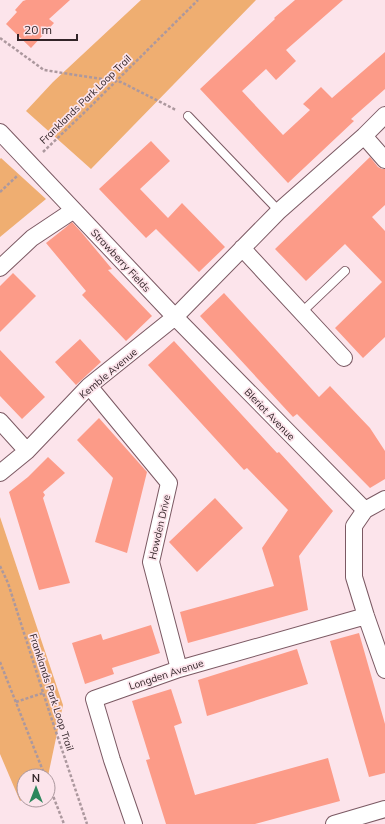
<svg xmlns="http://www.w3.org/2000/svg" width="385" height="824" font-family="Mulish,sans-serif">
	<rect width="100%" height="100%" fill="#fce4eb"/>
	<!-- green -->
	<path fill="#efae71" d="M141,0H256L91,169L26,111L53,82Z
		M1,158L46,199L0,237V159Z
		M0,517L63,705L48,776H24V798L20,801L0,754Z"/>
	<!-- building -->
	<path fill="#fc9b88" d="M26,0H70L49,19L54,23L31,48L6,24L17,12L15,10L23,1Z
		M295,0H343L286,50L296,61L276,80L266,69L242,91L283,135L310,110L303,104L321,87L332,98L385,52V89L351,119L354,121L288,183L200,89L275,19L274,18Z
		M151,141L170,161L140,189L168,218L182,203L225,247L199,272L156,229L146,238L99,189Z
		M370,157L378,167L382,169H385V205L372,217L385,231V337L363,358L335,328L382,282L345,244L306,281L275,249Z
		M72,222L82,233L112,269L108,270L152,316L126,341L82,295L86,291L46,243L65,228Z
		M13,273L36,296L0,332V286Z
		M224,293L319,397L330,386L370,428L385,451V479L370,488L297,414L293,417L200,316Z
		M80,339L101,362L76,385L55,362Z
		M174,341L277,453L279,452L333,511L299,556L308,610L188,643L180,612L274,586L262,548L288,510L247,468L244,470L148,365Z
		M0,350L45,397L22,419L0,396Z
		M99,418L147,472L127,553L95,542L113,478L77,440Z
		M48,457L65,473L43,492L45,495L43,498L70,583L39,590L9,492L28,477Z
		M215,498L243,528L197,572L169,542Z
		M151,625L160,653L112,668L114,674L85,684L72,643L101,634L103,640Z
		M359,633L385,724V773L369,777L330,641Z
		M297,649L308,684L207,716L198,680Z
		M171,689L182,723L174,726L195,795L328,758L340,801L255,824H166L146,760L150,759L132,701Z"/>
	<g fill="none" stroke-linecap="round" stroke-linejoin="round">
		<!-- lane casing -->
		<g stroke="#7b5963" stroke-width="10">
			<path id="lane" d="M188,116L279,211
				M302,312L345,271"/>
		</g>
		<!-- street casing -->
		<g stroke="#7b5963" stroke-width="18">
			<path id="street" d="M0,132L175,317L365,510
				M364,136L385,160
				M242,248L344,358
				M0,268L32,238L74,210
				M89,386L169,483L151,562L179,669
				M0,421L27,451
				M0,473L27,451L89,386L175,317L279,211L364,136L385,115
				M385,499L365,510L354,526V577L366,616L385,670
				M134,824L112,760L94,699L179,669L366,616
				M334,824L385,809"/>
		</g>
		<!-- path -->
		<path stroke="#ac989e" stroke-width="2.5" stroke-dasharray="3 2" stroke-linecap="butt" d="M0,38L44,70L121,82L176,110
			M43,152L89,108L198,0
			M0,192L17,176
			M0,566L8,583L49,711L87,824
			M0,662L45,776
			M16,702L43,693
			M48,783L64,824"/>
		<!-- lane -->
		<use href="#lane" stroke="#fff" stroke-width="8"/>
		<!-- street -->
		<use href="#street" stroke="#fff" stroke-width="16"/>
	</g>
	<g text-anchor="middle" stroke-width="3.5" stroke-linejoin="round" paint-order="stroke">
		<!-- street labels -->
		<g font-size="10" fill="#322428" stroke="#fce4eb">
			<text transform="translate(85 99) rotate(-44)" y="4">Franklands Park Loop Trail</text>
			<text transform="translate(121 260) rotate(47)" y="4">Strawberry Fields</text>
			<text transform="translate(108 373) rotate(-40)" y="4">Kemble Avenue</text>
			<text transform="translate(270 414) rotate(46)" y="4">Bleriot Avenue</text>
			<text transform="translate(159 527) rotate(-77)" y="4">Howden Drive</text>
			<text transform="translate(166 674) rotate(-18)" y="4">Longden Avenue</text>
			<text transform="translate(52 692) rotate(72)" y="4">Franklands Park Loop Trail</text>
		</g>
	</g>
	<!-- north arrow -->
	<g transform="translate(36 788)"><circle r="19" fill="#fce4eb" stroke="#ab979d"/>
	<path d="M0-3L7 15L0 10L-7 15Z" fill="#2d875d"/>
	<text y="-6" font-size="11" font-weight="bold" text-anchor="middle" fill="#322428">N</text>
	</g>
	<!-- scale -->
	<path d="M18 34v6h59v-6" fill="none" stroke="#322428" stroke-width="2"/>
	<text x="24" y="34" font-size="12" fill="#322428" stroke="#fce4eb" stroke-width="3" paint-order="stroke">20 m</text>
</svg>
